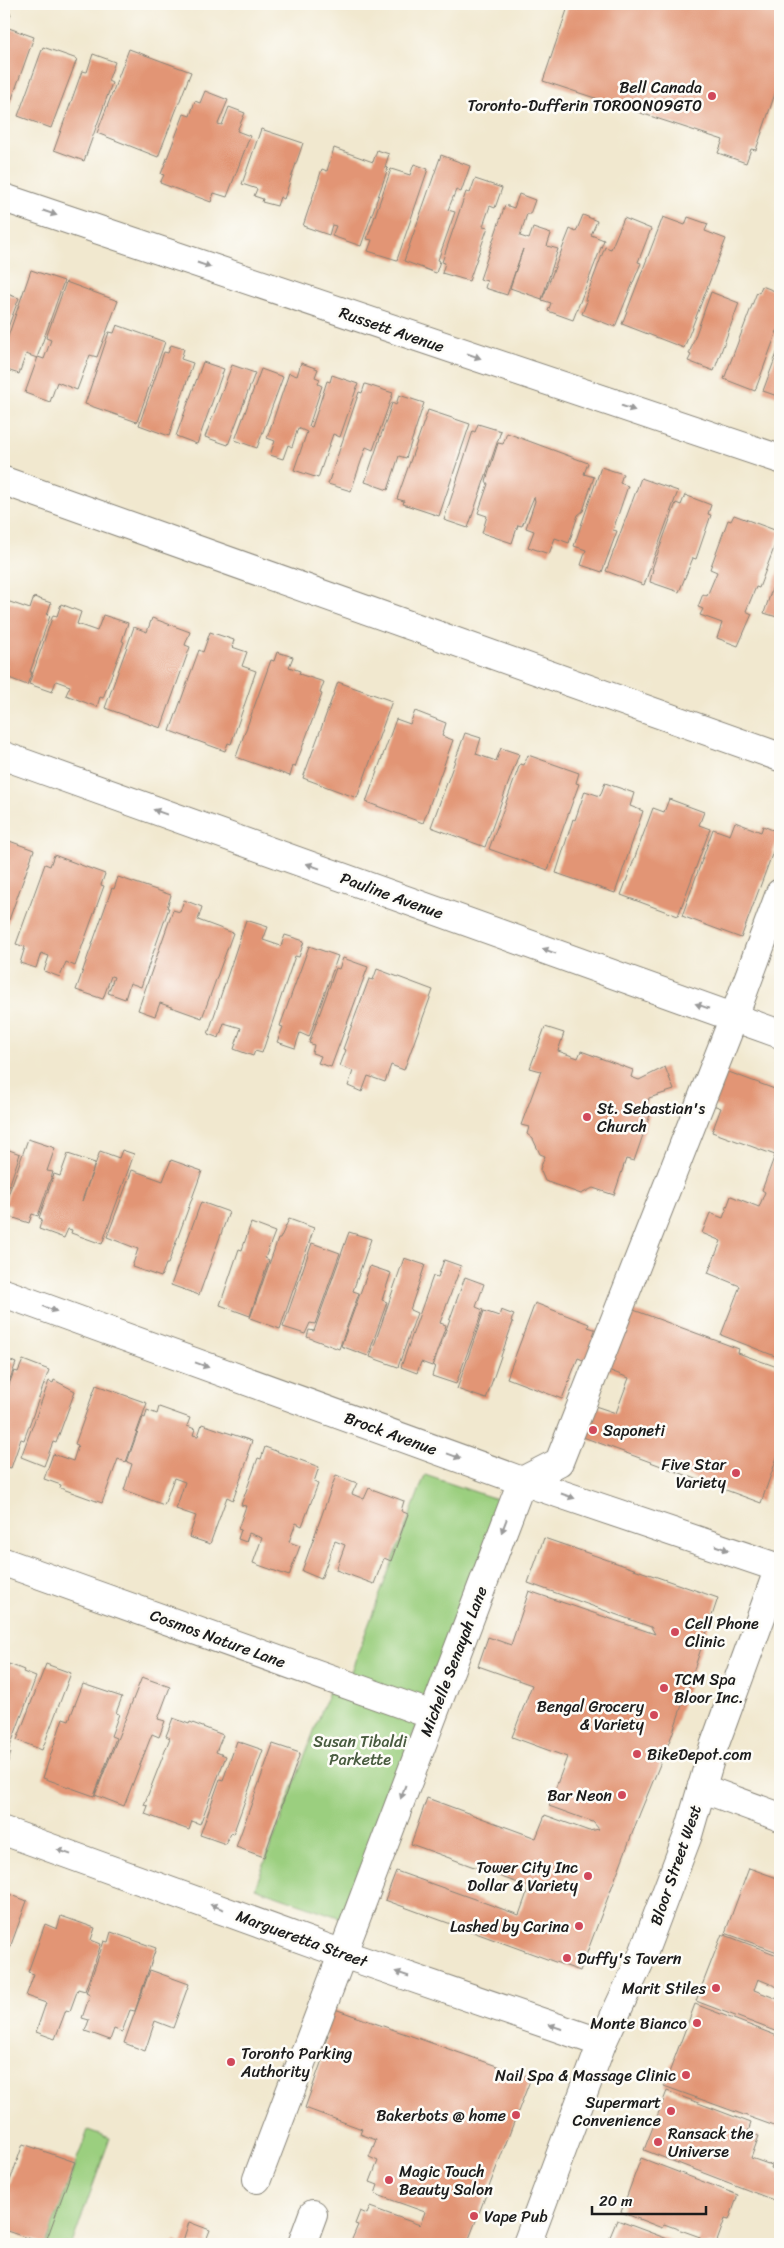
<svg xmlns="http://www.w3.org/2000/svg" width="784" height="2248" font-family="Sriracha,sans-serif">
	<rect width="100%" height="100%" fill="#fdfcf7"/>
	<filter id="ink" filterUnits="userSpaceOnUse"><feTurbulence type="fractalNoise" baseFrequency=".02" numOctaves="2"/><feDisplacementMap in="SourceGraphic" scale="10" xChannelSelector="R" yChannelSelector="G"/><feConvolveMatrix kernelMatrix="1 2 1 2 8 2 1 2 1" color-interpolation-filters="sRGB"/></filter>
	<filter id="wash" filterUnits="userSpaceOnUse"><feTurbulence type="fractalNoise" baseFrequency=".0096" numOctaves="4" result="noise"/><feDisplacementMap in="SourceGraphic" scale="20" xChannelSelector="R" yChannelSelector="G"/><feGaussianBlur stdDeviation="1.12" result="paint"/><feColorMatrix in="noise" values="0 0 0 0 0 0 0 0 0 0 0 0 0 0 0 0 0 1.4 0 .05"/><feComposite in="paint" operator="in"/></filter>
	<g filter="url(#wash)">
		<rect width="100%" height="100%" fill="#f1e8cf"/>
		<!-- green -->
		<path fill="#9bcf7f" stroke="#5c764e" d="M425,1475L502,1501L344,1919L255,1888L329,1691L342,1695Z
			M88,2130L110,2138L72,2244H46Z"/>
		<g id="blocks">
			<!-- building -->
			<path fill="#e29574" d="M569,4H780V79L756,150L751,149L746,163L718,153L723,140L543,81Z
				M4,11L11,14L6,27L34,37L4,121Z
				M43,47L77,59L51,128L18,116Z
				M129,49L191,72L158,157L97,133Z
				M93,54L115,62L108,81L112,83L84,161L54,150L82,71L87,72Z
				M205,91L228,100L218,124L222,125L229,107L245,113L237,131L250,136L227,197L214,193L211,202L160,183L164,175L161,174L184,114L190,116L195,101L200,103Z
				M261,129L303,143L284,199L280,197L277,206L262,202L263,199L254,196L257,189L242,184Z
				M334,148L373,162L377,150L389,154L385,167L388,168L361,246L332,236L336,226L332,225L329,235L303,226L322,169L327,171Z
				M441,155L470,166L461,192L456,190L448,210L455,212L438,260L440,261L436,273L404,261Z
				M414,164L428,169L397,260L368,251L372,240L367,239L391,169L410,175Z
				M475,179L502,188L495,208L490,206L483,226L488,227L469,281L442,273L445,263L442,262L466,192L470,193Z
				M519,194L535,200L530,214H527L520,236L529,239L533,228L551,234L547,246L558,249L542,299L510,288L523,249L507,295L485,288L487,281L480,279L505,205L514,208Z
				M583,215L597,221L591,235L604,240L573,320L548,311L551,303L542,300L570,229L576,232Z
				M663,217L685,225L688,217L708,224L705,231L726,239L684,348L622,324Z
				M624,218L651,229L638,262L641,263L615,327L582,314L587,301L585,300L605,247L611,249Z
				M31,270L64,281L37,358L26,354L19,374L4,369V348Z
				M66,282L118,301L97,357L90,355L77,390L57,382L50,402L25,393L38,357L44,359L51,340L46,338Z
				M762,286L780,293V323L755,391L724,379L757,292L759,293Z
				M711,292L739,303L714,371L688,361L691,355L689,354Z
				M4,293L19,298L4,338Z
				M117,325L165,342L137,422L85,404L109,332L114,333Z
				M171,345L184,349L181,359L193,363L169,436L139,425L164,352L168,353Z
				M780,345V397L763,391Z
				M203,362L224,369L197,444L176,436Z
				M301,363L318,369L315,377L320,379L318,384L322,386L309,426L312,427L327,381L330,382L332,375L358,384L340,437L333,434L318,478L294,470L307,432L298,428L292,447L288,445L283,459L270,455L275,441L267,438L289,373L297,376Z
				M232,365L255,373L228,445L205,437Z
				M261,369L283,377L257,448L235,440Z
				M365,384L393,393L373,450L366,447L351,491L328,484L359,392L362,393Z
				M399,395L424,403L406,458L399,456L388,490L365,482L392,403L396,405Z
				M428,410L470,424L439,516L403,504L404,501L397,499Z
				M478,424L501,431L468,528L444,520L473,431L475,432Z
				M507,433L588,463L584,474L594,477L583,511L578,515L569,543L555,538L549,554L528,547L534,531L526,528L535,501L534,497L522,526L518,525L512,543L482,533L487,516L478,513L488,484L486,481L498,443L503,444Z
				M601,467L623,474L620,483L628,486L613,530L617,531L602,572L581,565L586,550L574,546Z
				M641,478L678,491L644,585L606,571Z
				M685,495L711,505L708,514L711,515L696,559L693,558L679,592L650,582L653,569H652L676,503L681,505Z
				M734,515L780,532L759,588L756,587L746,611L752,614L738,646L717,638L722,623L700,615L703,609L698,607L703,594L707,596L717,572L710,569L728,520L731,521Z
				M780,565V618L764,613Z
				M34,597L51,603L47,615L50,616L30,672H32L27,685L4,676L7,664L4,663V600L30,609Z
				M61,604L81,612L77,624L97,631L103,615L128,623L122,641L124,642L103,698L100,697L97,707L66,695L70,686L56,681L52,692L29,684L53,615L57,616Z
				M152,618L190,632L185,645L190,647L161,728L105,708L134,627L147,632Z
				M210,632L234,640L232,647L247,652L242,666L256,671L231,744L228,743L225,751L170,731L199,650L203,652Z
				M277,652L293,657L289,667L300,671L299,674L324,682L320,693L322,694L295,767L293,766L290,776L236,757L271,660L274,661Z
				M338,682L392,701L357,798L303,778Z
				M415,711L446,723L442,736L453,740L423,823L366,802L396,719L410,724Z
				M465,733L481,738L476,754L496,761L501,748L519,754L485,847L431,827Z
				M528,755L579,773L576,783L579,784L548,870L489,849L520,764L524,765Z
				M605,783L634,793L630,806L643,811L615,893L556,873L573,819L575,820L585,791L600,796Z
				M669,799L704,812L699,825L710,829L678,916L621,895L653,808L664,812Z
				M735,822L761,832L763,826L780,833L741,938L682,916L713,829L730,835Z
				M4,839L34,850L5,931L4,930Z
				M54,855L105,874L101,885L104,886L75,966L66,962L60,977L44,971L49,956L41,953L36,968L20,963L25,947L16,944L45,864L50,866Z
				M118,877L171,895L167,908H169L141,987L130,983L125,999L108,993L114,977L111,976L103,999L76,990L112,888L114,889Z
				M184,900L202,907L198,920L233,933L202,1018L160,1003L155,1016L138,1010L173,910L180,912Z
				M246,920L268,927L263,940L281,946L285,935L304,941L299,957L295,956L262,1053L255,1051L253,1056L234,1049L241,1028L224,1023L219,1038L208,1034Z
				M309,946L338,956L309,1037L300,1033L295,1048L277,1042L283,1027L280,1026Z
				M343,958L368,967L331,1067L318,1063L321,1056L312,1053L314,1045L309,1043L336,968L339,969Z
				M377,969L433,990L404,1070L391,1065L385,1082L368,1076L362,1092L348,1086L353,1071L340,1066L346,1050L343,1049L369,979L373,980Z
				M545,1027L564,1033L558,1051L578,1058L581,1051L633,1070L631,1077L639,1080L665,1067L674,1090L649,1098L646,1108L652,1109L634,1161L626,1159L614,1195L593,1188L581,1194L545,1181L540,1169L545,1156L540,1154L533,1139L527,1134L529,1127L521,1125L541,1071L530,1068Z
				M726,1071L780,1091V1358L721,1335L740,1286L708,1273L721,1241L702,1233L710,1213L723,1218L731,1196L759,1207L765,1192L762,1190L775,1155L712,1132L721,1108L713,1105Z
				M28,1139L55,1148L47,1171L53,1172L38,1216L32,1214L29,1223L8,1216L11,1206L5,1204Z
				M4,1148L20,1154L4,1201Z
				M122,1150L134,1154L102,1244L71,1233L72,1230L68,1229L64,1238L39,1229L42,1219L39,1218L54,1174L60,1176L68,1154L95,1163L82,1201L100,1151L119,1158Z
				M171,1160L202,1171L168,1264H166L161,1277L132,1267L138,1249L107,1237L132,1170L163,1181Z
				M201,1202L229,1212L199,1295L171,1285Z
				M289,1219L314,1228L280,1329L250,1318L278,1239H280Z
				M251,1223L275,1232L265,1258L269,1260L250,1316L220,1305L239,1249L242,1250Z
				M349,1232L371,1239L353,1291L359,1293L339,1349L307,1337L309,1330L314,1331Z
				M312,1243L340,1253L315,1324L310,1323L305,1334L283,1327Z
				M404,1258L425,1265L410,1310L417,1313L398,1367L370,1357Z
				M444,1260L461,1266L440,1323L446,1325L432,1366L421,1362L417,1373L401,1367L433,1276L438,1277Z
				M370,1266L391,1273L382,1300L387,1302L368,1356L341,1346Z
				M465,1277L484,1284L476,1307L483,1310L456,1384L432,1376L435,1366H433Z
				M535,1303L589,1324L588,1327L603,1332L591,1363L578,1358L562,1399L507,1378Z
				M631,1309L739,1349L738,1353L780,1368V1449L761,1503L583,1437L595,1406L616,1413L629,1378L608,1370Z
				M501,1310L514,1315L511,1321L513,1322L486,1399L457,1389L484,1311L499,1316Z
				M4,1358L16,1363L4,1395Z
				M23,1360L49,1370L24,1440L21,1439L11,1468L4,1466V1398L14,1371L18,1372Z
				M54,1380L75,1391L56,1443L53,1442L44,1466L21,1457L49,1381L53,1383Z
				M96,1385L147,1403L126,1462L118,1459L102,1503L60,1488L61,1485L44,1479L53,1454L73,1461L78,1445L75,1444Z
				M159,1407L190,1418L187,1426L195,1429L193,1435L198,1436L202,1424L252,1441L247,1455H249L233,1500L227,1497L210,1544L189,1537L196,1516L176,1509L185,1482L174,1478L164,1505L124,1490L132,1464L127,1462L143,1417L145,1418L147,1410L157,1414Z
				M265,1447L319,1467L314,1482L318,1484L302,1526L296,1523L289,1542L300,1546L289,1576L253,1563L262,1538L249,1533L246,1542L238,1539L241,1530L238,1529L246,1506L241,1505L258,1458L261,1459Z
				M336,1475L357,1483L352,1494L364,1499L369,1488L404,1501L401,1511L408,1514L391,1561L384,1558L374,1584L336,1570L345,1545L335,1541L321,1579L302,1571Z
				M544,1538L718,1598L672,1735L640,1813L580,1971L385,1900L396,1871L519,1915L529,1887L411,1844L427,1798L536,1838L545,1815L589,1831L599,1829L593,1822L549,1806L567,1757L512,1737L532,1685L478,1666L488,1637L511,1645L529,1591L655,1634L651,1627L528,1583Z
				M9,1664L24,1670L23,1672L36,1677L8,1752L11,1753L7,1764L4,1763V1680Z
				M46,1664L71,1673L42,1750L17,1740Z
				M142,1677L170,1687L158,1719L165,1721L159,1737L152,1734L124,1806L95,1795Z
				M83,1684L122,1697L116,1713L119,1714L111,1736L116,1738L94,1796L43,1778L63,1718L69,1720Z
				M173,1718L189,1724L190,1722L223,1735L216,1752L226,1756L200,1824L192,1821L189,1830L145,1814L148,1806L144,1805L170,1738L166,1736Z
				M237,1741L263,1750L233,1834L230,1833L226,1844L200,1835L220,1779L223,1780Z
				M273,1744L300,1753L264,1857L236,1847Z
				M749,1868L780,1879V1953L725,1933Z
				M4,1892L27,1901L4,1964Z
				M61,1916L95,1928L91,1940L101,1944L85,1991L78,1989L70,2011L66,2010L55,2039L36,2032L46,2003L26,1996L34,1974L28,1972L45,1924L57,1929Z
				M111,1932L156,1948L135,2011L130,2010L122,2032L114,2029L110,2040L85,2031L89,2020L82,2018L90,1995L86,1993L104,1941L108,1942Z
				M722,1934L780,1956V1988L758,1979L754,1990L780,2000V2033L696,2001Z
				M150,1970L189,1984L173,2028L155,2021L145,2051L124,2043Z
				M695,2004L780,2037V2128L664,2086Z
				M329,2007L531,2078L467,2244H350L358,2225L355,2224L360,2211L367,2214L370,2207L420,2225L425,2212L375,2194L378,2185L370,2182L378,2161L369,2157L376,2140L360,2134L362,2129L305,2108L322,2060H319L328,2035L320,2033Z
				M667,2091L751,2123L748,2132L759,2136L751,2158L771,2165L770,2168L780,2173V2191L776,2201L644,2150Z
				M23,2144L75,2162L45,2244L4,2230V2198Z
				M641,2158L738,2195L729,2220L725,2219L716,2244H697L700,2237L664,2224L662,2228L621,2212Z
				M617,2220L681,2244H607Z
				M189,2222L210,2230L205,2243L209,2244H173L174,2241L182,2244Z"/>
		</g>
	</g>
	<g filter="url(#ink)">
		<use href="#blocks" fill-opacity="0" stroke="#868276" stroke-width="1"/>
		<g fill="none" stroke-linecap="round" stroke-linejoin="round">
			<!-- minor casing -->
			<g stroke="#868276" stroke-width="30">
				<path id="minor" d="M4,198L780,459
					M4,481L780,757
					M4,756L780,1034
					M4,1293L522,1481L779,1568
					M522,1481L559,1462L734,1017L780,893
					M4,1562L432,1715
					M701,1788L780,1817
					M4,1831L343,1954L602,2043
					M257,2179L522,1481
					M302,2244L313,2214"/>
			</g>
			<!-- major casing -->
			<g stroke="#868276" stroke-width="30">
				<path id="major" d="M527,2244L602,2043L641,1959L688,1835L713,1749L780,1565"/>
			</g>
			<!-- minor -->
			<use href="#minor" stroke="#fff" stroke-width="28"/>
			<!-- major -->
			<use href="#major" stroke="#fff" stroke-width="28"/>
		</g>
		<!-- one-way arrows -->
		<defs><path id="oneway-solid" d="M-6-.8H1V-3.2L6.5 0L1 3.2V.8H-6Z" transform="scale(1.25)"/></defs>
		<g fill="#999">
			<use href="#oneway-solid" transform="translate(50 213) rotate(19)"/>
			<use href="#oneway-solid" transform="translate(204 265) rotate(19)"/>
			<use href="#oneway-solid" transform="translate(474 356) rotate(19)"/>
			<use href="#oneway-solid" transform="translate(628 408) rotate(19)"/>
			<use href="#oneway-solid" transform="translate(160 812) rotate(-160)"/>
			<use href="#oneway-solid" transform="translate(313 866) rotate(-160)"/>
			<use href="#oneway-solid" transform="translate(549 951) rotate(-160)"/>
			<use href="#oneway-solid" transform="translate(702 1006) rotate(-160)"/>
			<use href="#oneway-solid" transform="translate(50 1309) rotate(20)"/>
			<use href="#oneway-solid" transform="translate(202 1365) rotate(20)"/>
			<use href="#oneway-solid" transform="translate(454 1456) rotate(20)"/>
			<use href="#oneway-solid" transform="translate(568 1496) rotate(19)"/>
			<use href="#oneway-solid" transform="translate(504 1526) rotate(111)"/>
			<use href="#oneway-solid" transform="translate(722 1548) rotate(19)"/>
			<use href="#oneway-solid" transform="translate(403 1792) rotate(110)"/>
			<use href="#oneway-solid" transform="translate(64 1852) rotate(-160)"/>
			<use href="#oneway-solid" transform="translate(217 1907) rotate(-160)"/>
			<use href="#oneway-solid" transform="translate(402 1974) rotate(-161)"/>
			<use href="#oneway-solid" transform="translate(556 2027) rotate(-161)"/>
		</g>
	</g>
	<!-- markers -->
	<g fill="#d1495b" stroke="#fdfcf7" stroke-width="2">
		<circle cx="712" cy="96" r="5"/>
		<circle cx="587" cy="1117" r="5"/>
		<circle cx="593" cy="1430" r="5"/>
		<circle cx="736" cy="1473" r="5"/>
		<circle cx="675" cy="1632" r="5"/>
		<circle cx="664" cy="1688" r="5"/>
		<circle cx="654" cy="1715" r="5"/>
		<circle cx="637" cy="1754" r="5"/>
		<circle cx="622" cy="1795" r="5"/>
		<circle cx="588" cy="1876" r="5"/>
		<circle cx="579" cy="1926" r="5"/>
		<circle cx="567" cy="1958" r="5"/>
		<circle cx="716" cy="1988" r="5"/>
		<circle cx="697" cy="2023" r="5"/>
		<circle cx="231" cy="2062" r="5"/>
		<circle cx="686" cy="2075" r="5"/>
		<circle cx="671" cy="2111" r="5"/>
		<circle cx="516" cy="2115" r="5"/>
		<circle cx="658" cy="2142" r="5"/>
		<circle cx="389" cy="2180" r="5"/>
		<circle cx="474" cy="2216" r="5"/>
	</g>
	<g text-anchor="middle" stroke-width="5" stroke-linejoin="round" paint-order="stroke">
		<!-- poi labels -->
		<g font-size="16" fill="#1c1c1c" stroke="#fdfcf7" text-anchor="end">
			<text x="702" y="93">Bell Canada<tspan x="702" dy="18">Toronto-Dufferin TOROON09GT0</tspan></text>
			<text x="597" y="1114" text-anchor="start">St. Sebastian's<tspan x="597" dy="18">Church</tspan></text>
			<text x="603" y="1436" text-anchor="start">Saponeti</text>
			<text x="726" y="1470">Five Star<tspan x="726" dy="18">Variety</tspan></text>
			<text x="685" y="1629" text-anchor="start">Cell Phone<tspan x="685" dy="18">Clinic</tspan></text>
			<text x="674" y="1685" text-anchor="start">TCM Spa<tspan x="674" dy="18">Bloor Inc.</tspan></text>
			<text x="644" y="1712">Bengal Grocery<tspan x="644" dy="18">&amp; Variety</tspan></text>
			<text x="647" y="1760" text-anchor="start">BikeDepot.com</text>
			<text x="612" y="1801">Bar Neon</text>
			<text x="578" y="1873">Tower City Inc<tspan x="578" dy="18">Dollar &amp; Variety</tspan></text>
			<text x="569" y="1932">Lashed by Carina</text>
			<text x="577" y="1964" text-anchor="start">Duffy's Tavern</text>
			<text x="706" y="1994">Marit Stiles</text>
			<text x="687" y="2029">Monte Bianco</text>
			<text x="241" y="2059" text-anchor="start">Toronto Parking<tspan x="241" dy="18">Authority</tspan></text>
			<text x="676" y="2081">Nail Spa &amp; Massage Clinic</text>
			<text x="661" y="2108">Supermart<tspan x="661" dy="18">Convenience</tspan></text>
			<text x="506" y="2121">Bakerbots @ home</text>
			<text x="668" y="2139" text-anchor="start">Ransack the<tspan x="668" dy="18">Universe</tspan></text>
			<text x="399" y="2177" text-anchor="start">Magic Touch<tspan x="399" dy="18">Beauty Salon</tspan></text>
			<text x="484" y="2222" text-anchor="start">Vape Pub</text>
		</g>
		<!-- street labels -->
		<g font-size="16" fill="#1c1c1c" stroke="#fdfcf7">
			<text transform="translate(392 329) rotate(19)" y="6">Russett Avenue</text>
			<text transform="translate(392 895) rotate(20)" y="6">Pauline Avenue</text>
			<text transform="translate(391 1433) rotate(20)" y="6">Brock Avenue</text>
			<text transform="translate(218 1638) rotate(20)" y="6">Cosmos Nature Lane</text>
			<text transform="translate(453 1661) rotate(-69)" y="6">Michelle Senayah Lane</text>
			<text transform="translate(675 1865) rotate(-71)" y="6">Bloor Street West</text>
			<text transform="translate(302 1938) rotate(20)" y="6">Margueretta Street</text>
		</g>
		<!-- park labels -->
		<g font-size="16" fill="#485b3f" stroke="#fdfcf7">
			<text x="360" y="1747">Susan Tibaldi<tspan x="360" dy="18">Parkette</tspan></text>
		</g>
	</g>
	<!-- margin -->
	<rect width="784" height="2248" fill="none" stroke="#fdfcf7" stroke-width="20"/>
	<!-- scale -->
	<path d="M592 2206v8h114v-8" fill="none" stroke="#1c1c1c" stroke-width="2.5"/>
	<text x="599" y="2206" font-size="15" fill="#1c1c1c" stroke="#fdfcf7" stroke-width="4" paint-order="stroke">20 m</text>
</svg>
